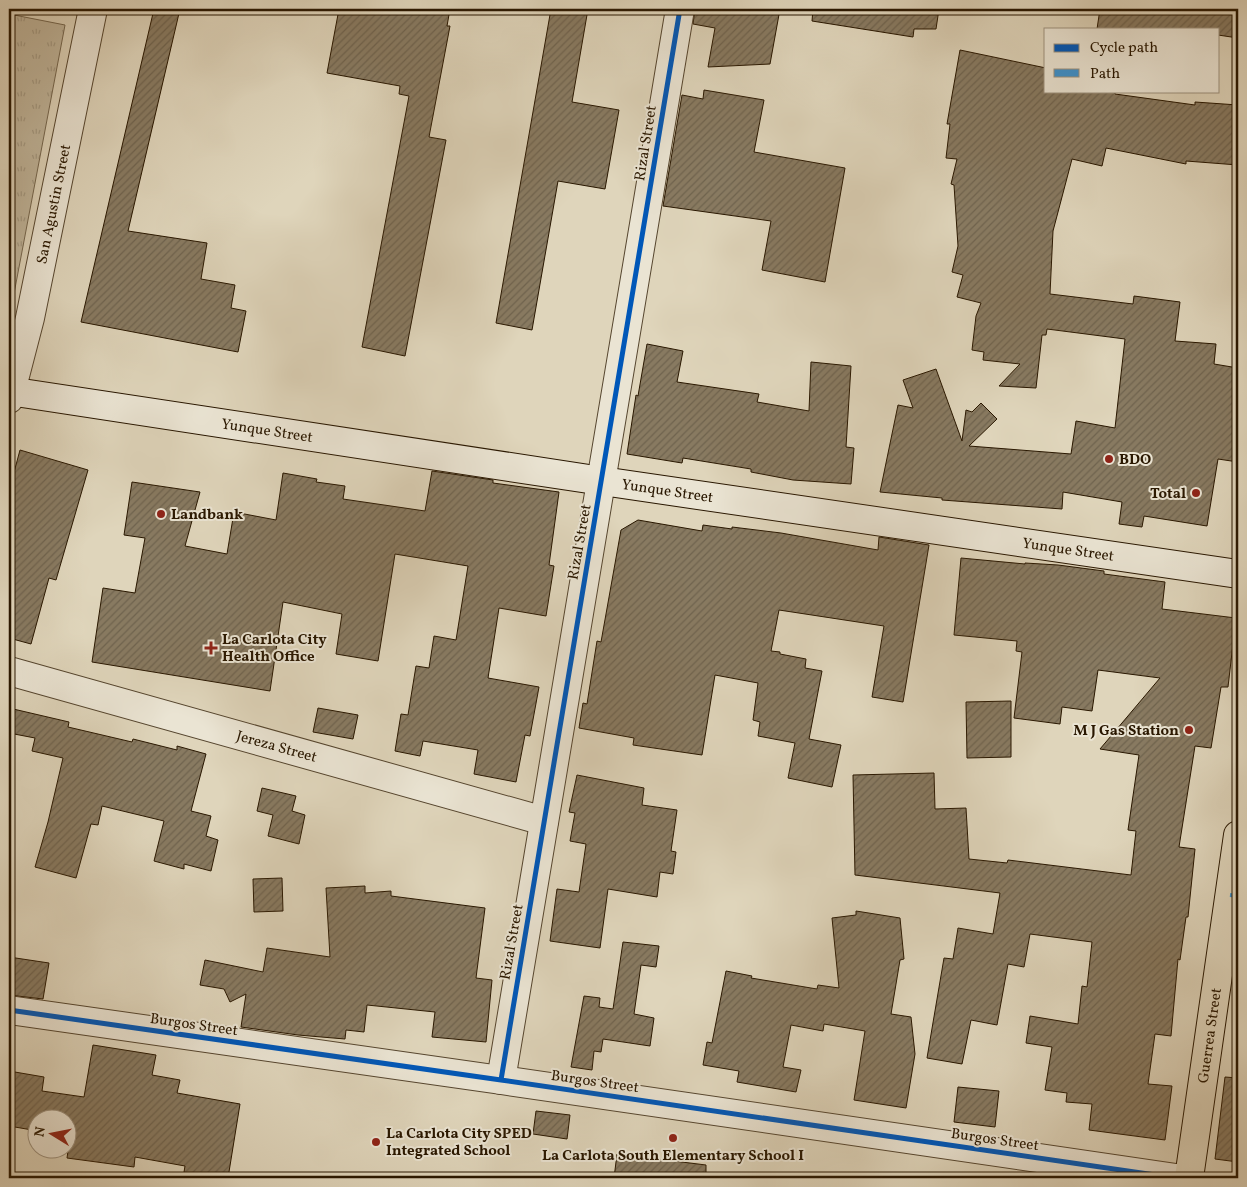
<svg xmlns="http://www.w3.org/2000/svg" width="1247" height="1187" font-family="Vollkorn,serif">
	<defs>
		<pattern id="grass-tufts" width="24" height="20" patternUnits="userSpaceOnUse" patternTransform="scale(1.25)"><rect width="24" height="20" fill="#c0b59b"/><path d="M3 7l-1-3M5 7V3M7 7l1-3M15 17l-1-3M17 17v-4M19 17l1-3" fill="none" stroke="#a59b84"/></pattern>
		<pattern id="building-hatch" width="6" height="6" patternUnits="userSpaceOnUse" patternTransform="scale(1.25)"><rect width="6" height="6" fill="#887a61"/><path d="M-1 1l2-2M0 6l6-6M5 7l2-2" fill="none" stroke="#6f634e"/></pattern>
	</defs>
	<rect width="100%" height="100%" fill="#dfd5bb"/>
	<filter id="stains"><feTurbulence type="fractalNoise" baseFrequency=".004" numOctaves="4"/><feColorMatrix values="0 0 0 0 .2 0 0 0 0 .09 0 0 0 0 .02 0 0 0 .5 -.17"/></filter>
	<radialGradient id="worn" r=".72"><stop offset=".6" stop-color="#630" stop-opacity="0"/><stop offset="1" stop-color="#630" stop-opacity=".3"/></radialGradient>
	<!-- grass -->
	<path fill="url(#grass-tufts)" stroke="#74664e" d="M9,14L65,25L9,320Z"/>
	<!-- building -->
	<path fill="url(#building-hatch)" stroke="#291700" d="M154,9H180L128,231L207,243L201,279L235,285L231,308L246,311L238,352L81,322Z
		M339,9H450L447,26H450L429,137L446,140L405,356L362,347L409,96L399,94L400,86L327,73Z
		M551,9H588L572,102L619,110L605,189L558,181L532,330L496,323Z
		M695,9H780L770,64L708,67L715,28L693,24Z
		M813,9H939L936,29H914L913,37L812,21Z
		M1100,9H1215L1238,12V38L1218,35V29H1097Z
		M960,50L1046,68V91H1115V94L1195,105V102L1238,105V165L1186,161V164L1106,148L1102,166L1072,159L1053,231L1050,294L1133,304L1134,296L1180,302L1175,341L1216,344L1214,364L1238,368V462L1218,459L1207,526L1144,516L1142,527L1119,524L1122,502L1063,492L1062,509L942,500V498L880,492L898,405L913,408L903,380L936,369L962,441L966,410L972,412L981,403L997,419L969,446L1071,454L1076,421L1115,428L1125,339L1047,329L1046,335H1042L1036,388L999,386L1020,364L983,360L984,352L972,350L976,316L981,303L957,297L963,275L952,272L958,246L954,185L951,184L957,159L946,158L950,124H947Z
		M704,90L764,100L754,152L845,168L825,282L762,270L771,221L663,206L682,95L703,99Z
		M647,344L683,351L677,382L759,394L757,402L809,411L811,362L851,366L846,447L854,448L851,484L793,480L751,472V469L683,458L682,463L627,454L636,395L638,396Z
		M20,450L88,470L56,580L49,578L31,644L9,638V491Z
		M432,471L493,480V483L559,492L549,565L554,566L546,616L499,608L488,678L539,687L530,736L525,735L516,782L474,774L478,750L423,741L420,756L395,751L401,714L408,715L416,666L429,668L434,636L456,640L468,566L395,554L378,661L336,654L342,614L283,602L270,691L92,662L103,588L135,593L145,538L124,535L132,482L200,492L185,546L227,554L234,512L276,520L283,473L317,479L316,482L345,486L343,499L425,511Z
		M638,520L702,531L703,525L732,529V527L781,533L878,550L879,537L929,545L903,702L872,697L884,626L779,610L771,651L780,652V654L806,659L805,668L822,671L809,739L841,745L832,787L788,778L795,743L758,736L760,722L753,720L758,683L715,675L702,755L633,745L634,738L579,728L583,703L587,704L597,641L601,642L621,530Z
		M961,558L1025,564V563L1058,565L1104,571V574L1165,582L1162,609L1236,618L1228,687H1221L1211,748L1195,746L1179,847L1195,849L1188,917H1186L1180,960L1178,959L1171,1036L1155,1034L1148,1084L1172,1086L1165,1140L1089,1130L1092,1104L1066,1102L1067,1093L1045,1090L1052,1047L1026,1043L1030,1016L1078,1024L1082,986L1087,987L1092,942L1030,934L1024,967L1008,964L997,1025L971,1020L962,1064L927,1058L944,958L953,959L958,928L993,934L1000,893L855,875L853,775L934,773L935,809L966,808L969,859L1007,863L1008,860L1131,875L1136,831L1128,830L1139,755L1100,749L1160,678L1098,670L1092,711L1062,707L1060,724L1014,718L1022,652L1016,651L1017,641L954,635Z
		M1011,701V757L967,758L966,702Z
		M9,708L69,722L68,727L132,742L133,739L177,750V746L206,754L191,811L211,816L206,836L218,840L211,871L184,864V869L154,861L164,821L102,806L98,825L91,824L76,878L35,867L48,822L63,758L32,751L35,738L9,733Z
		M318,708L358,715L353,739L313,732Z
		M577,775L644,788L642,805L677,810L671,851L676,852L673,874L660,872L657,897L608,889L600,948L550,941L557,889L579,892L586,844L570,841L575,813L569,812Z
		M262,788L296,796L292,811L305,815L299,844L268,836L273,815L257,811Z
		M282,878L283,911L254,912L253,879Z
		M365,886V893L391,891V896L485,908L476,978L492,980L486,1042L432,1037L435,1012L367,1005L364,1032L346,1030L345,1039L298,1035L241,1027L246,994L230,1002L224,989L200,985L205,960L263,972L267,948L330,957L326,888Z
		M856,911L900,918L904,959L900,960L891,1014L911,1017L915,1054L906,1108L854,1100L865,1031L824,1024L823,1031L791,1025L783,1067L801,1070L796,1092L737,1082L739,1071L703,1065L707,1042L712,1043L726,971L752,976L751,978L817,989L818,985L839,988L832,918L856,915Z
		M623,942L659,946L656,967L641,965L634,1014L654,1018L650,1046L603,1039L601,1052L594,1051L592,1070L571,1067L584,996L600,998L599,1007L613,1009Z
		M9,957L49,963L43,999L9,995Z
		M93,1045L156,1055L152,1075L180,1080L177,1093L240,1104L228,1178H183L185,1166L135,1157L134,1167L67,1158L70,1137L68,1136V1120H38V1131L9,1126V1071L44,1077L42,1091L84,1097Z
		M1225,1077L1238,1078V1162L1215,1159Z
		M958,1087L999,1091L995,1127L954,1122Z
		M536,1111L570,1115L567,1139L533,1134Z
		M617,1154L706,1165V1178H614Z"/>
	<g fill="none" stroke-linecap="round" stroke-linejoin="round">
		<!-- minor casing -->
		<g stroke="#56462f" stroke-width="30">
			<g id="minor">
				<path id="s1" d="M9,671L544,821"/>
				<path d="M501,1080L680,9"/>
			</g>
		</g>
		<!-- tertiary casing -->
		<g stroke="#56462f" stroke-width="30">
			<g id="tertiary">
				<path id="s2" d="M9,399L30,318L93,9"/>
				<path d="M9,1010L501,1080L1176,1178"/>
			</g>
		</g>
		<!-- secondary casing -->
		<g stroke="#291700" stroke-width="30">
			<g id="secondary">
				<path id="s3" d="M9,391L602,481L1238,574"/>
			</g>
		</g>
		<!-- primary casing -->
		<g stroke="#291700" stroke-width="30">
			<g id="primary">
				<path id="s4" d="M1189,1178L1238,835"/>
			</g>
		</g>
		<!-- minor -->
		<use href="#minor" stroke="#eae4d3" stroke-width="28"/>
		<!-- tertiary -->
		<use href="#tertiary" stroke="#eae4d3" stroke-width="28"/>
		<!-- secondary -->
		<use href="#secondary" stroke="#eae4d3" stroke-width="28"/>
		<!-- primary -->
		<use href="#primary" stroke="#dfd5bb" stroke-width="28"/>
		<!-- quiet -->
		<path stroke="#3c93d0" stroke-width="4" stroke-dasharray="8 4" stroke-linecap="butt" d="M1230,895L1238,896"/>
		<!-- cycleway casing -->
		<g stroke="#eae4d3" stroke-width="8">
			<path id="cycleway" d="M9,1010L501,1080L1176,1178
				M501,1080L680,9"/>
		</g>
		<!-- cycleway -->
		<use href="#cycleway" stroke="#0057b8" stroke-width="5"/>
	</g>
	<!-- markers -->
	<g fill="#8f2418" stroke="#eae4d3" stroke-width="2">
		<circle cx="1109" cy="459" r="5"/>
		<circle cx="1196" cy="493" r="5"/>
		<circle cx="161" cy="514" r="5"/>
		<path d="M208.5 640.5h5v5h5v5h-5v5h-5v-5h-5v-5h5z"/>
		<circle cx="1189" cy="730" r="5"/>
		<circle cx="673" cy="1138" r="5"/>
		<circle cx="376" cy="1142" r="5"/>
	</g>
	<g text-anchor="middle" stroke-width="4" stroke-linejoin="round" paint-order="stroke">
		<!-- street labels -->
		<g font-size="15" fill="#291700" stroke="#eae4d3">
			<text transform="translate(645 143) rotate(-81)" y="5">Rizal Street</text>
			<text dy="5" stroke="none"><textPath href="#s2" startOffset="200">San Agustin Street</textPath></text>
			<text dy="5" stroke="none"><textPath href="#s3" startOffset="261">Yunque Street</textPath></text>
			<text dy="5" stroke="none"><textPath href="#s3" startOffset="666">Yunque Street</textPath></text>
			<text transform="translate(579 542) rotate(-80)" y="5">Rizal Street</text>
			<text dy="5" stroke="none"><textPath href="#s3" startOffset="1071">Yunque Street</textPath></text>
			<text dy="5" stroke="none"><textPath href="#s1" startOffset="278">Jereza Street</textPath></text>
			<text transform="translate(511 942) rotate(-80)" y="5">Rizal Street</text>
			<text transform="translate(194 1024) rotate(8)" y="5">Burgos Street</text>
			<text dy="5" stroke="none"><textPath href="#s4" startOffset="144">Guerrea Street</textPath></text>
			<text transform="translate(595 1081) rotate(8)" y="5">Burgos Street</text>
			<text transform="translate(995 1139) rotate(8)" y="5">Burgos Street</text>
		</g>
		<!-- poi labels -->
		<g font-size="15" font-weight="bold" fill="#291700" stroke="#eae4d3" text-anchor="start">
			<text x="1119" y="464">BDO</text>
			<text x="1186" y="498" text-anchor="end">Total</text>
			<text x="171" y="519">Landbank</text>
			<text x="222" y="644">La Carlota City<tspan x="222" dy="17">Health Office</tspan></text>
			<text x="1179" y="735" text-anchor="end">M J Gas Station</text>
			<text x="386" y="1138">La Carlota City SPED<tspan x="386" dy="17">Integrated School</tspan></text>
			<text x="673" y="1160" text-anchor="middle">La Carlota South Elementary School I</text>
		</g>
	</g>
	<!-- margin -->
	<rect width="1247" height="1187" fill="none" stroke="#dfd5bb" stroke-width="30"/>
	<rect x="10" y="10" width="1227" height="1167" fill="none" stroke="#291700" stroke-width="2.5"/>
	<rect x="15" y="15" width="1217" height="1157" fill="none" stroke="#291700"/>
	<!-- legend -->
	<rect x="1044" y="28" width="175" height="65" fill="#eae4d3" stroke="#9d927f"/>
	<rect x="1054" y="44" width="25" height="8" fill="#0057b8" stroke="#9d927f"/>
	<text x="1090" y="52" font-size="15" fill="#291700">Cycle path</text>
	<rect x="1054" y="69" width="25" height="8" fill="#3c93d0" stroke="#9d927f"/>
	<text x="1090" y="78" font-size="15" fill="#291700">Path</text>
	<!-- north arrow -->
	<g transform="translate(52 1134) rotate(280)"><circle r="24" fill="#eae4d3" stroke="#9d927f"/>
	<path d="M0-4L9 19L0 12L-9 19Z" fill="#8f2418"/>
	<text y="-8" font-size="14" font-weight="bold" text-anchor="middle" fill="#291700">N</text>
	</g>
	<rect width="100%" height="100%" filter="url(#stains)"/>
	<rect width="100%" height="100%" fill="url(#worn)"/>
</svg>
